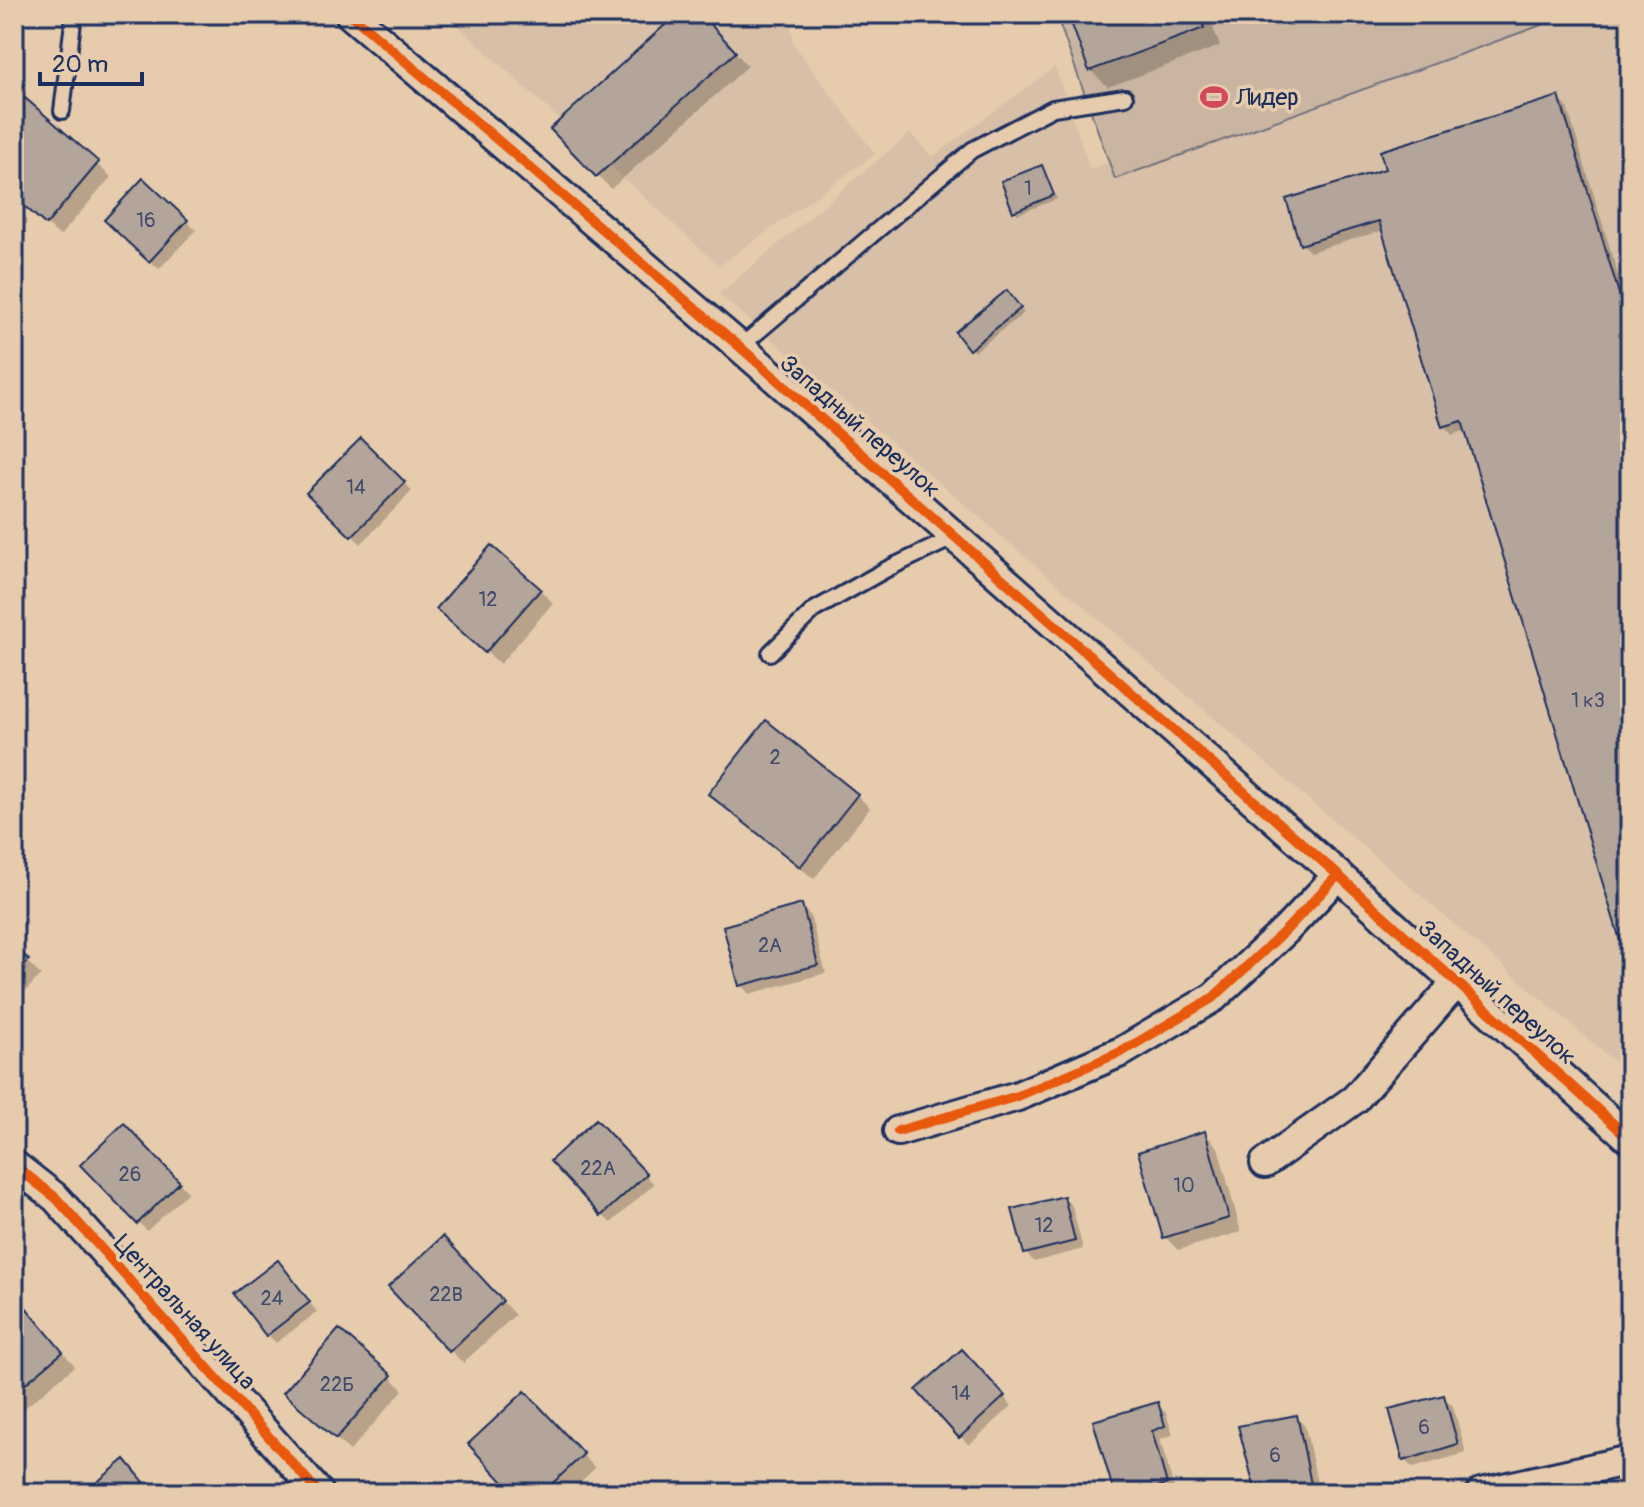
<svg xmlns="http://www.w3.org/2000/svg" width="1644" height="1507" font-family="Pangolin,sans-serif">
	<rect width="100%" height="100%" fill="#e6ccad"/>
	<filter id="ink" filterUnits="userSpaceOnUse"><feTurbulence type="fractalNoise" baseFrequency=".0125" numOctaves="2"/><feDisplacementMap in="SourceGraphic" scale="16" xChannelSelector="R" yChannelSelector="G"/><feConvolveMatrix kernelMatrix="1 2 1 2 8 2 1 2 1" color-interpolation-filters="sRGB"/></filter>
	<g filter="url(#ink)">
		<!-- built -->
		<path fill="#d7c0a7" d="M445,14H790L794,45L875,154L719,266Z
			M1520,14H1630V1075L719,294L910,133L932,157L1055,67L1090,169Z"/>
		<!-- green -->
		<path fill="#c9b5a1" stroke="#727280" stroke-width="2" d="M1056,14H1572L1115,179Z"/>
		<!-- shadow -->
		<path fill="#0003" d="M680,14H699L748,66L611,189L553,129Z
			M1070,14H1208L1220,46L1108,87L1090,70Z
			M24,99L111,177L60,236L14,196V111Z
			M1559,99L1567,107L1630,314V966L1467,430L1452,435L1444,426L1384,230L1310,252L1302,244L1387,170Z
			M1042,168L1057,199L1018,214L1015,210Z
			M143,180L196,230L159,269L106,220Z
			M1011,297L1024,313L974,352L971,348Z
			M361,440L412,491L361,544L309,493Z
			M540,590L553,603L500,664L452,622Z
			M710,794L857,795L870,808L814,879Z
			M801,907L810,915L826,973L749,994L741,985Z
			M14,949L41,975L14,1003Z
			M124,1126L188,1192L147,1231L83,1165Z
			M604,1130L654,1184L611,1223L602,1215Z
			M1204,1133L1218,1147L1241,1232L1178,1250L1165,1237Z
			M1064,1198L1072,1206L1083,1249L1034,1262L1026,1253Z
			M456,1252L515,1315L463,1363L450,1350Z
			M286,1271L317,1312L276,1343L268,1335Z
			M14,1295L75,1366L14,1417Z
			M971,1360L1012,1406L969,1445L960,1436Z
			M390,1376L403,1390L350,1451L299,1406Z
			M1444,1398L1453,1406L1466,1453L1413,1468L1404,1460Z
			M1158,1405L1166,1413L1173,1435L1160,1439L1175,1492L1116,1493Z
			M538,1407L595,1468L569,1493H516Z
			M1296,1417L1305,1426L1319,1492L1258,1493Z"/>
		<!-- building -->
		<path fill="#b3a599" stroke="#1b2f5e" stroke-width="2" d="M677,14H701L736,52L596,177L550,129Z
			M1068,14H1198L1204,28L1089,71Z
			M1559,96L1630,330V973L1462,421L1442,427L1379,221L1300,245L1286,199L1385,169L1380,151Z
			M24,97L99,162L46,225L14,197V108Z
			M1042,165L1054,195L1013,212L1001,181Z
			M143,178L188,220L149,262L104,220Z
			M1007,290L1021,308L969,350L955,332Z
			M361,438L405,482L351,537L306,493Z
			M491,545L541,589L485,653L436,609Z
			M766,720L858,794L800,867L708,794Z
			M802,904L818,965L739,986L723,926Z
			M14,946L29,960L14,976Z
			M596,1119L647,1174L601,1216L550,1161Z
			M124,1123L180,1182L137,1224L80,1165Z
			M1205,1131L1229,1218L1163,1238L1138,1152Z
			M1064,1196L1075,1241L1024,1254L1012,1209Z
			M443,1236L503,1301L449,1352L388,1287Z
			M278,1260L310,1302L266,1336L234,1294Z
			M14,1293L63,1352L14,1393Z
			M339,1329L392,1375L336,1439L283,1393Z
			M962,1349L1005,1396L959,1438L916,1390Z
			M525,1391L584,1454L542,1493H513L468,1444Z
			M1444,1395L1458,1444L1403,1461L1389,1409Z
			M1158,1402L1165,1426L1152,1431L1167,1484L1136,1493H1114L1093,1421Z
			M1297,1415L1311,1484L1268,1493H1256L1238,1426Z
			M125,1459L153,1493H84Z"/>
		<g fill="none" stroke-linecap="round" stroke-linejoin="round">
			<!-- service casing -->
			<g stroke="#1b2f5e" stroke-width="20">
				<path id="service" d="M62,111L74,14
					M740,347L972,150L1053,108L1125,97
					M770,653L814,610L887,569L955,537"/>
			</g>
			<!-- minor casing -->
			<g stroke="#1b2f5e" stroke-width="34">
				<path id="minor" d="M350,14L740,347L1338,875L1630,1139
					M898,1131L1018,1096L1123,1051L1214,997L1286,930L1338,875
					M1265,1163L1355,1099L1457,982
					M14,1165L56,1198L319,1493
					M1481,1493L1630,1460"/>
			</g>
			<!-- service -->
			<use href="#service" stroke="#e6ccad" stroke-width="14"/>
			<!-- minor -->
			<use href="#minor" stroke="#e6ccad" stroke-width="28"/>
			<!-- cycleway casing -->
			<g stroke="#e6ccad" stroke-width="15">
				<path id="cycleway" d="M350,14L740,347L1338,875L1630,1139
					M898,1131L1018,1096L1123,1051L1214,997L1286,930L1338,875
					M14,1165L56,1198L319,1493"/>
			</g>
			<!-- cycleway -->
			<use href="#cycleway" stroke="#e8590c" stroke-width="10"/>
		</g>
	</g>
	<!-- icons -->
	<defs>
		<g id="stadium-bare" transform="scale(2.16)"><path d="M0-5a6.5 5 0 1 0 0 10a6.5 5 0 1 0 0-10ZM-3.5-1.8h7v3.6h-7Z" fill="#d1495b" stroke="#e6ccad" stroke-width="2.5" paint-order="stroke"/></g>
	</defs>
	<g fill-rule="evenodd">
		<use href="#stadium-bare" x="1214" y="97"/>
	</g>
	<g text-anchor="middle" stroke-width="7" stroke-linejoin="round" paint-order="stroke">
		<!-- number labels -->
		<g font-size="20" fill="#414c6d">
			<text x="1028" y="195">1</text>
			<text x="146" y="227">16</text>
			<text x="356" y="494">14</text>
			<text x="488" y="606">12</text>
			<text x="1588" y="707">1 к3</text>
			<text x="775" y="764">2</text>
			<text x="770" y="952">2А</text>
			<text x="598" y="1175">22А</text>
			<text x="130" y="1181">26</text>
			<text x="1184" y="1192">10</text>
			<text x="1044" y="1232">12</text>
			<text x="446" y="1301">22В</text>
			<text x="272" y="1305">24</text>
			<text x="337" y="1391">22Б</text>
			<text x="961" y="1400">14</text>
			<text x="1424" y="1434">6</text>
			<text x="1275" y="1462">6</text>
		</g>
		<!-- poi labels -->
		<g font-size="24" fill="#1b2f5e" stroke="#e6ccad" text-anchor="start">
			<text x="1236" y="105">Лидер</text>
		</g>
		<!-- street labels -->
		<g font-size="24" fill="#1b2f5e" stroke="#e6ccad">
			<text transform="translate(860 426) rotate(41)" y="8">Западный переулок</text>
			<text transform="translate(1497 992) rotate(42)" y="8">Западный переулок</text>
			<text transform="translate(185 1312) rotate(48)" y="8">Центральная улица</text>
		</g>
	</g>
	<!-- margin -->
	<rect width="1644" height="1507" fill="none" stroke="#e6ccad" stroke-width="48"/>
	<rect x="24" y="24" width="1596" height="1459" fill="none" stroke="#1b2f5e" stroke-width="3" filter="url(#ink)"/>
	<!-- scale -->
	<path d="M40 72v12h102v-12" fill="none" stroke="#1b2f5e" stroke-width="4"/>
	<text x="52" y="72" font-size="24" fill="#1b2f5e" stroke="#e6ccad" stroke-width="6" paint-order="stroke">20 m</text>
</svg>
